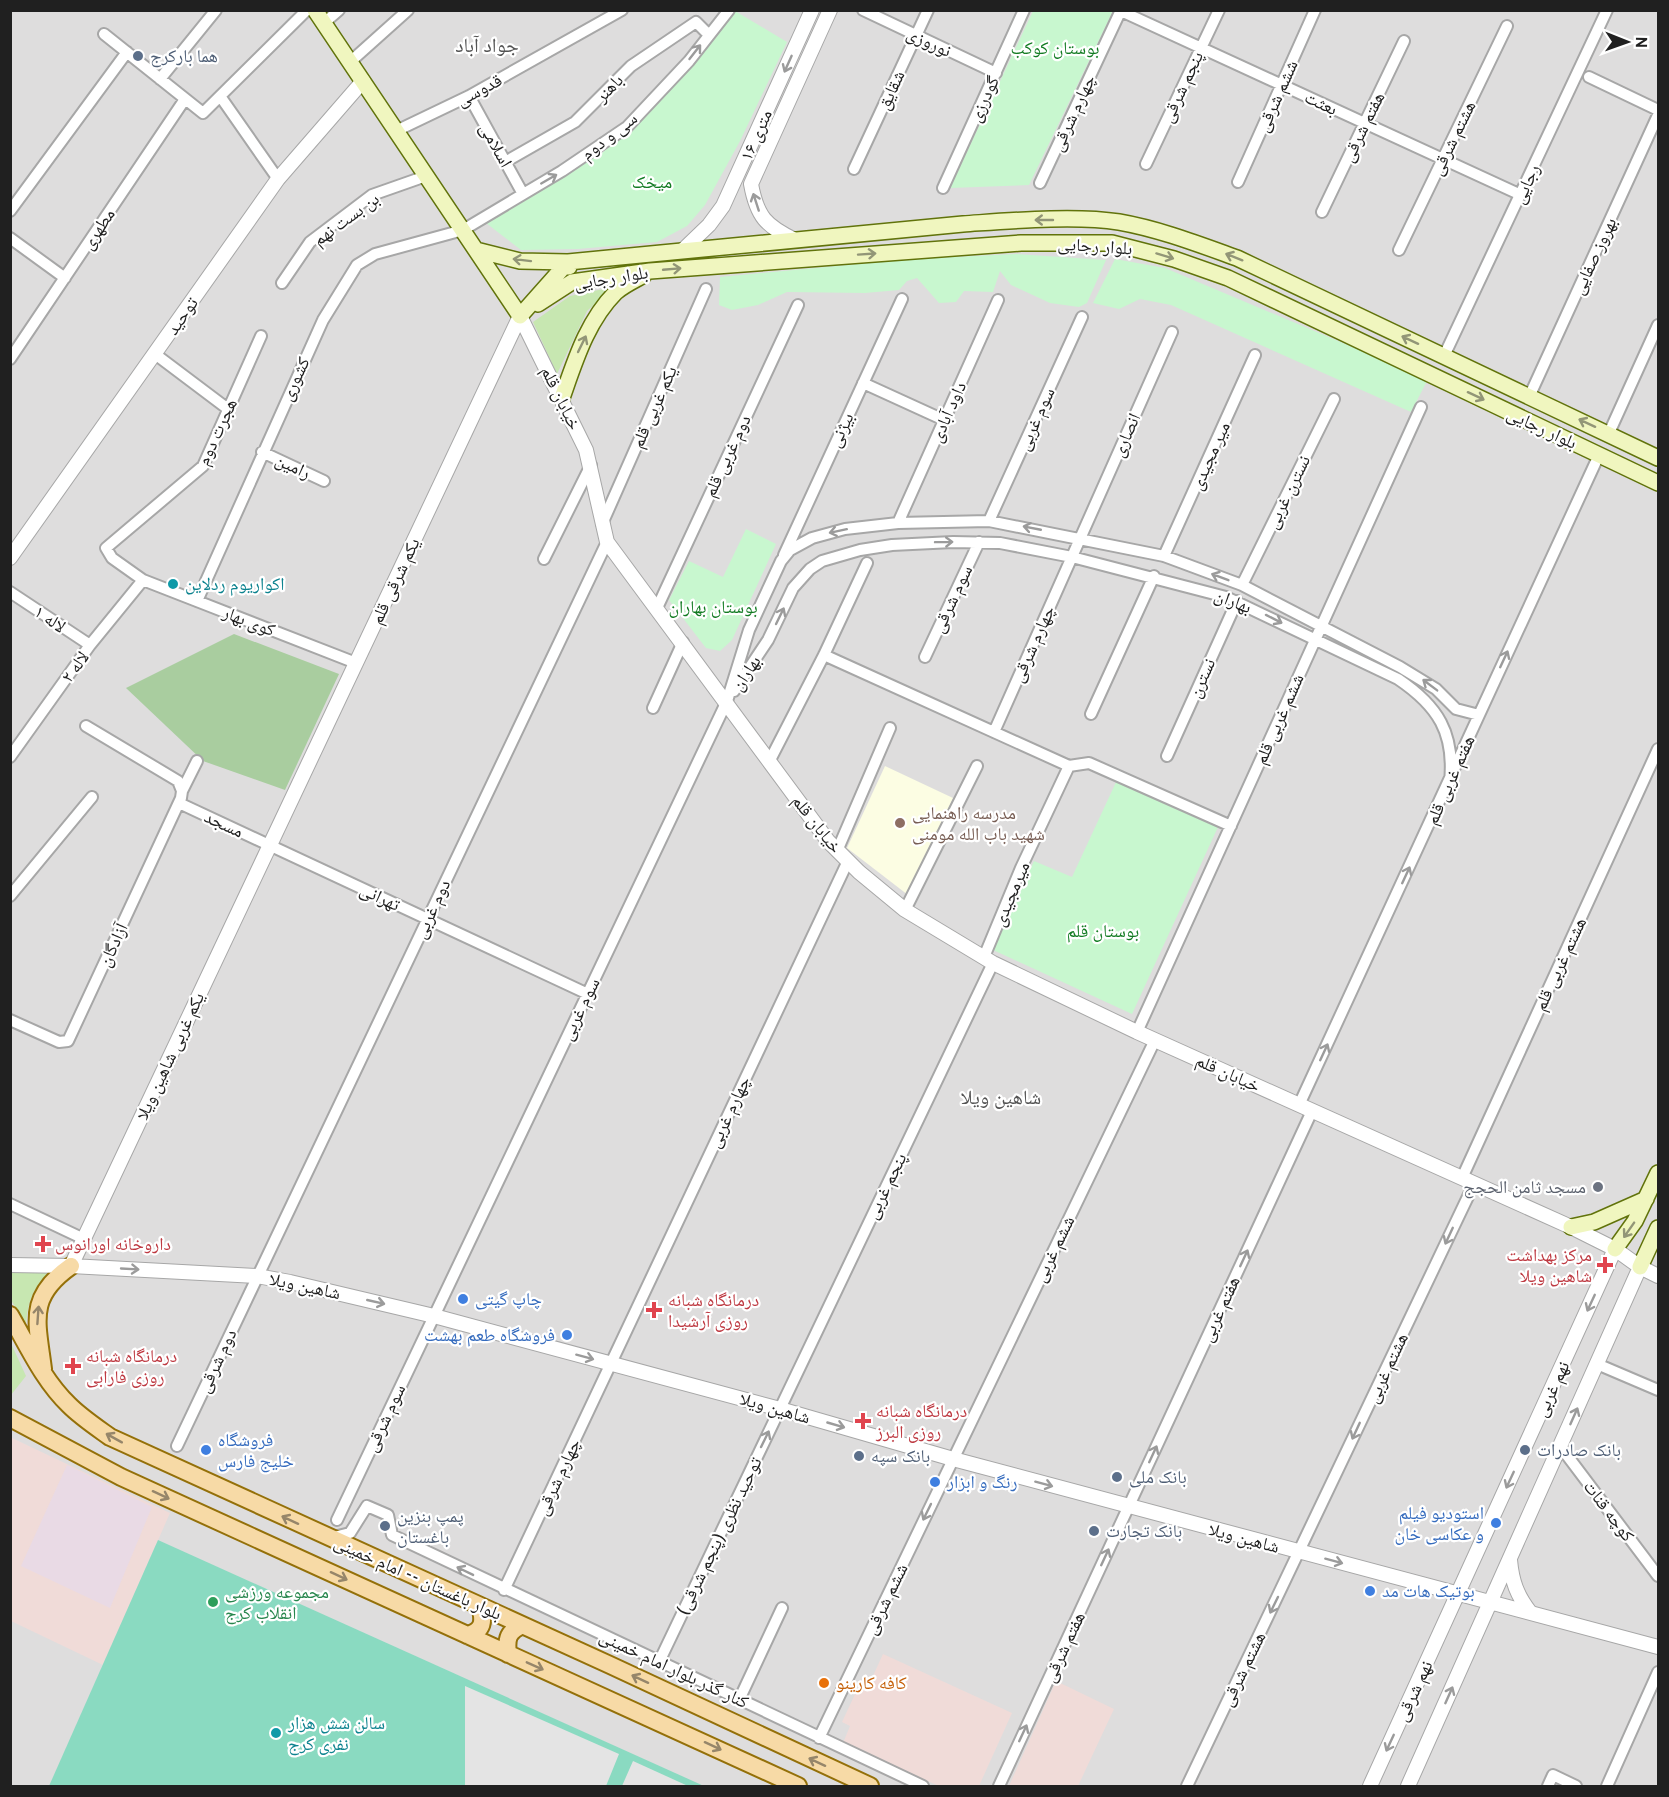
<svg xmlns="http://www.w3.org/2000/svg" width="1669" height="1797" font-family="Overpass,'Noto Naskh Arabic',sans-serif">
	<rect width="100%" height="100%" fill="#f0eee7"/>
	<!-- residential -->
	<path fill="#dedddd" d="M11,11H1658V1786H11Z"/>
	<!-- commercial -->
	<path fill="#f0dbd8" d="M10,1437L170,1513L103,1665L11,1621Z
		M883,1654L1012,1713L979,1786H939L843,1743L850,1726L842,1722L864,1675L872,1678Z
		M1056,1681L1114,1709L1078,1786H1009Z"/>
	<!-- industrial -->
	<path fill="#e9dae5" d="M67,1465L152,1507L110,1608L21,1566Z"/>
	<!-- education -->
	<path fill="#fcfde3" d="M885,766L953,798L908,895L847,848Z"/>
	<!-- grass -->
	<path fill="#c7e7b1" d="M613,287L587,311L557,374L533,322L570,296Z
		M51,1271C33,1287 28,1301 26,1325L11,1300L10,1272Z
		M10,1341L26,1376L11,1395H10Z"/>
	<!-- forest -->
	<path fill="#a9cd9f" d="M234,634L339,674L285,790L203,761L126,688Z"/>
	<!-- park -->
	<path fill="#c8f7cf" d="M735,11L787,42L740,141L705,205L687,226L657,242L578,249L521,250L486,223L602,153L651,110Z
		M1033,11H1113L1029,185L950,188Z
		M1016,254L1106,260L1087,303L1079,307L1050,303L1011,285L1000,271L993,292L964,291L956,302L939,303L917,278L907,281L899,290L865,293L787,292L758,305L732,310L719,305L720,277L911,259Z
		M1115,259L1165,268L1428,379L1411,412L1171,305L1140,299L1119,309L1093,303Z
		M746,529L776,544L732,640L720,651L706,648L669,600L689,561L723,577Z
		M1117,780L1218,827L1132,1014L993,950L1034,861L1072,877Z"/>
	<!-- pitch -->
	<path fill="#8adac1" d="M158,1540L704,1786H49Z"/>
	<!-- parking -->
	<path fill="#e4e4e4" d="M465,1686L619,1754L606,1786H465Z
		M633,1761L688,1786H622Z"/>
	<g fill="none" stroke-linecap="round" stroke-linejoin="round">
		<!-- minor casing -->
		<g stroke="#a7a7a7" stroke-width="14">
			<path id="minor" d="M863,10L996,73
				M1121,11L1521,195
				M324,23L339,10
				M104,34L203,113L307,10
				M350,62L408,10
				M1589,77L1658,110
				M160,79L216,10
				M220,96L278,179
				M469,96L523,194
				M396,131L469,96L622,10
				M505,162L575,122L631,66L696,22L709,35
				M1146,164L1219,10
				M854,169L928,10
				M1238,182L1315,10
				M1040,183L1121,10
				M943,188L1024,10
				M10,211L127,52
				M1322,212L1404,41
				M10,238L65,278
				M1399,250L1507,26
				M282,283L310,242L372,195L426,176
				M261,336L203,466L106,548L112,558L143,580L356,663
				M155,354L228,409
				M1444,356L1607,10
				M10,359L185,99
				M863,383L944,420
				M1529,397L1658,115
				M1609,433L1658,325
				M262,452L324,481
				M989,521L1082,317
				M898,523L998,300
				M602,524L706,289
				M784,555L902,299
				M1164,556L1255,355
				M544,559L591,465
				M1242,585L1334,399
				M10,592L90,645
				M197,601L323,320L357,265L375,254L463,230L562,171L627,127L689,61L729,10
				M657,608L798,305
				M824,655L1069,766L1089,763L1231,826
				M925,657L979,542
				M734,691L768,640L793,588L810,569L822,561L860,550L892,545L953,542L1000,543L1072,557L1226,597L1398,679C1438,706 1455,733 1450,782
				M653,708L683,642
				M1091,714L1154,576
				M994,732L1172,332
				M1167,756L1237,601
				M10,757L90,645L143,580
				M769,762L824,655L867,563
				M182,791L197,761
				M179,803L588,994
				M837,851L890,728
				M10,896L92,797
				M905,910L977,766
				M984,957L1021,868L1069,766
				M10,1020L59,1042L68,1041L181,798L182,791L178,781L86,726
				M1137,1032L1421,407
				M1299,1105L1599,455
				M1462,1178L1658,749
				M10,1204L84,1239
				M1597,1364L1658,1390
				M177,1446L607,542
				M1560,1446L1658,1576
				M337,1520L727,701L749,630L781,561L790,550L812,538L845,529L898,523L989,521L1164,556L1242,585L1400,667L1436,689L1456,709L1479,715
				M330,1538L350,1533L367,1506L388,1515L392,1535L923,1786
				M504,1590L848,861
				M659,1662L993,963
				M739,1700L782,1608
				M819,1738L1155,1040
				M999,1786L1312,1111
				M1187,1786L1474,1184
				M1548,1786L1553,1775L1576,1786
				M1607,1786L1658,1672"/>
		</g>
		<!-- tertiary casing -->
		<g stroke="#a7a7a7" stroke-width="16">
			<path id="tertiary" d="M795,240C766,226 757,217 751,184L830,10
				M684,249L709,225L723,206L812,10
				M520,316L586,450L607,542L828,841L859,872L905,910L993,963L1137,1032L1571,1227L1615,1249L1640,1267L1658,1276
				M10,558L278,179L363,81
				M10,1265L71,1266L257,1276L290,1282L434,1316L780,1409L953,1459L1658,1647
				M71,1266L520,316
				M1510,1560C1512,1582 1517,1595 1530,1612
				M1370,1786L1615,1249
				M1408,1786L1640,1267"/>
		</g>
		<!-- secondary casing -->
		<g stroke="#61730b" stroke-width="18">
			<path id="secondary" d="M315,10L520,316
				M476,250L520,261L568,262L569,267
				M538,304L572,282L650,271L1021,243H1112L1174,259L1228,278L1658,483
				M520,316L568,262L963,224C1008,221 1074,215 1119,222C1159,229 1198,244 1237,258L1658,458
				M562,398C575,361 587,321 616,292C624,285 635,280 644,275
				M1571,1227L1594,1222L1646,1199
				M1615,1249L1635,1221L1658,1173
				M1640,1267L1658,1228"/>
		</g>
		<!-- primary casing -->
		<g stroke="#947009" stroke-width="20">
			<path id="primary" d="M10,1315C28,1346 43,1380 69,1405C81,1417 96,1427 110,1437L610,1665L870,1786
				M43,1369C37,1321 27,1297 71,1266
				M10,1418L121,1477L798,1786
				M467,1635C484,1631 484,1621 480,1606
				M508,1654C506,1638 508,1632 522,1625"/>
		</g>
		<!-- minor -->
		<use href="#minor" stroke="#fff" stroke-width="10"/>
		<!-- tertiary -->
		<use href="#tertiary" stroke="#fff" stroke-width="14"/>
		<!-- secondary -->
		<use href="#secondary" stroke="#f0f6bf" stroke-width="15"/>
		<!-- primary -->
		<use href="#primary" stroke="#f7daa6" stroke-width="16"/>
	</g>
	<!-- one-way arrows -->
	<defs><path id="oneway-shaft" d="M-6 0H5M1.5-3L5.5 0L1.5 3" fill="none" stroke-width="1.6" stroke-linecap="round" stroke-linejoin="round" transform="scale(1.5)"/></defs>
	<g stroke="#9b9b9b">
		<use href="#oneway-shaft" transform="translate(695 52) rotate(-52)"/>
		<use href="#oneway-shaft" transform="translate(788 64) rotate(114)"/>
		<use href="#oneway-shaft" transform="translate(549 179) rotate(-30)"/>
		<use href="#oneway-shaft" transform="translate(756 202) rotate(-108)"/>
		<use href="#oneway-shaft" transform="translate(1032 528) rotate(-169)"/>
		<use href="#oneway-shaft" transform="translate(838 531) rotate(168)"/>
		<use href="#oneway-shaft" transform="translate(944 542) rotate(-1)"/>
		<use href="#oneway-shaft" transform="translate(1220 577) rotate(-159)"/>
		<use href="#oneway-shaft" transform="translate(780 616) rotate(-64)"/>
		<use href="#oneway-shaft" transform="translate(1274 619) rotate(27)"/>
		<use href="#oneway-shaft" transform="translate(1504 659) rotate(-65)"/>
		<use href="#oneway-shaft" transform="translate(1430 685) rotate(-143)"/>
		<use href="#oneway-shaft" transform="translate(1406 875) rotate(-65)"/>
		<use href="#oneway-shaft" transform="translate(1324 1052) rotate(-65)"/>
		<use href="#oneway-shaft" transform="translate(1449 1236) rotate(115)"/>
		<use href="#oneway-shaft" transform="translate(1244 1258) rotate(-65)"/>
		<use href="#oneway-shaft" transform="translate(130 1269) rotate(3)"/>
		<use href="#oneway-shaft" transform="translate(376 1302) rotate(13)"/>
		<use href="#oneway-shaft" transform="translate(1591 1303) rotate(115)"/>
		<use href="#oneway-shaft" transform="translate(585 1357) rotate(15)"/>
		<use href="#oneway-shaft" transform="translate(1574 1416) rotate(-66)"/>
		<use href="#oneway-shaft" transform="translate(836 1425) rotate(16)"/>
		<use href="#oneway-shaft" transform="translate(1356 1431) rotate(115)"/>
		<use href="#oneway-shaft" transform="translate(765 1439) rotate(-64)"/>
		<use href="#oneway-shaft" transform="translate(1153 1454) rotate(-65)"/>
		<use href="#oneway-shaft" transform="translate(1510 1480) rotate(115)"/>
		<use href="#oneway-shaft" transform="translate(1044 1484) rotate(15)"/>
		<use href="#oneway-shaft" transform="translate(927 1512) rotate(116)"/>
		<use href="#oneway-shaft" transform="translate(1105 1557) rotate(-65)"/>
		<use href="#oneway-shaft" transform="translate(1334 1561) rotate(15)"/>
		<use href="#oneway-shaft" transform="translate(465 1571) rotate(-154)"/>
		<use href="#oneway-shaft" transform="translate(1274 1605) rotate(116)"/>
		<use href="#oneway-shaft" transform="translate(1449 1695) rotate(-66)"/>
		<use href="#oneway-shaft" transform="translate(1023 1733) rotate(-65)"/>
		<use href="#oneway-shaft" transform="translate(1390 1743) rotate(115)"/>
	</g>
	<g stroke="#929677">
		<use href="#oneway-shaft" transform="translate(1044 220) rotate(-180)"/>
		<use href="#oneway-shaft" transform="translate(867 254) rotate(-4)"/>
		<use href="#oneway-shaft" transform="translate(1165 256) rotate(17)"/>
		<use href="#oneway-shaft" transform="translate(1234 257) rotate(-158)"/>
		<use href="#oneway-shaft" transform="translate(522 260) rotate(-173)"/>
		<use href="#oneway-shaft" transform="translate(672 269) rotate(-5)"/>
		<use href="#oneway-shaft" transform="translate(1410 340) rotate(-155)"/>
		<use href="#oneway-shaft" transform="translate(582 344) rotate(-64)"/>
		<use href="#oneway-shaft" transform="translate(1476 396) rotate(25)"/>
		<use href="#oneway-shaft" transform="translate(1587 423) rotate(-155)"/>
		<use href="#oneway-shaft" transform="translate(1629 1230) rotate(125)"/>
	</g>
	<g stroke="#96866a">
		<use href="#oneway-shaft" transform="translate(38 1315) rotate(-86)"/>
		<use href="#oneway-shaft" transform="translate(114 1438) rotate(-151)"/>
		<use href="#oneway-shaft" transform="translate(161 1495) rotate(25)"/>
		<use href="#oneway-shaft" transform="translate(290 1520) rotate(-155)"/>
		<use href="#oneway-shaft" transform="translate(339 1576) rotate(25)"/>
		<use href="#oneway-shaft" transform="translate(535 1666) rotate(24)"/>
		<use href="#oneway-shaft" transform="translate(640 1679) rotate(-155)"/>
		<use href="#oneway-shaft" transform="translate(713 1746) rotate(25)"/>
		<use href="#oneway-shaft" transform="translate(817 1762) rotate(-155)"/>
	</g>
	<!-- markers -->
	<g fill="#5c6f8a" stroke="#fff" stroke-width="2">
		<circle cx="138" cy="56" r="6"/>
		<circle cx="1525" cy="1450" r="6"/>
		<circle cx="859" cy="1456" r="6"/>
		<circle cx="1117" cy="1477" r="6"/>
		<circle cx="385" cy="1526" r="6"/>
		<circle cx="1094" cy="1531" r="6"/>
	</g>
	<g fill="#0f9aa8" stroke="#fff" stroke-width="2">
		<circle cx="173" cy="584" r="6"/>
		<circle cx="276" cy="1733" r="6"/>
	</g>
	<circle fill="#8d6e63" stroke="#fff" stroke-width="2" cx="900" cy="823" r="6"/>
	<circle fill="#6b7280" stroke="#fff" stroke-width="2" cx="1598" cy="1187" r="6"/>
	<g fill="#e0444e" stroke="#fff" stroke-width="2">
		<path d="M40 1235h6v6h6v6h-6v6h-6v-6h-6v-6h6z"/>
		<path d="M1602 1256h6v6h6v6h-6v6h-6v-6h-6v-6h6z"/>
		<path d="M651 1301h6v6h6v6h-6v6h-6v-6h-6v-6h6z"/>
		<path d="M70 1357h6v6h6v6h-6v6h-6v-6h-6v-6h6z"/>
		<path d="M860 1412h6v6h6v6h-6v6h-6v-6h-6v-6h6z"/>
	</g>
	<g fill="#3f7fe0" stroke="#fff" stroke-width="2">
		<circle cx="463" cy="1299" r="6"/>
		<circle cx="567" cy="1335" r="6"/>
		<circle cx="206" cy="1450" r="6"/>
		<circle cx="935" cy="1482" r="6"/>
		<circle cx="1496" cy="1523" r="6"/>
		<circle cx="1370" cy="1591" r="6"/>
	</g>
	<circle fill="#2e9e5b" stroke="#fff" stroke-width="2" cx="213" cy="1602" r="6"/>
	<circle fill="#e8710a" stroke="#fff" stroke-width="2" cx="824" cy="1683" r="6"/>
	<g text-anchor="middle" stroke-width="4.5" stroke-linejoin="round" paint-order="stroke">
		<!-- street labels -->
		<g font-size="18" fill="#202020" stroke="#fff">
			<text transform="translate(929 42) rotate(25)" y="6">نوروزی</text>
			<text transform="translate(1182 87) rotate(-65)" y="6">پنجم شرقی</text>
			<text transform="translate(609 88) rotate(-45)" y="6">باهنر</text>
			<text transform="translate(479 90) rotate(-28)" y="6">قدوسی</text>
			<text transform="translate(891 90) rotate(-65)" y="6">شقایق</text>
			<text transform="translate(1277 96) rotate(-66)" y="6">ششم شرقی</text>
			<text transform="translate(984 99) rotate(-65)" y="6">گودرزی</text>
			<text transform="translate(1321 103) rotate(25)" y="6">بعثت</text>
			<text transform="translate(1073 113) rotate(-65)" y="6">چهارم شرقی</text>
			<text transform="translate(1363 127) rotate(-64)" y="6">هفتم شرقی</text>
			<text transform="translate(756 135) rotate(-66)" y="6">۱۶ متری</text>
			<text transform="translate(609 136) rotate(-38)" y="6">سی و دوم</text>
			<text transform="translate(1453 138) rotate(-64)" y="6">هشتم شرقی</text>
			<text transform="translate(496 145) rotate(61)" y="6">اسلامی</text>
			<text transform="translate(1526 184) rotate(-65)" y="6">رجایی</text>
			<text transform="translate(346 219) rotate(-36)" y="6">بن بست نهم</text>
			<text transform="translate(98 229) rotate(-56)" y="6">مطهری</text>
			<text transform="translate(1095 246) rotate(4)" y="6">بلوار رجایی</text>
			<text transform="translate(1594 256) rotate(-65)" y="6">بهروز صفایی</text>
			<text transform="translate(611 278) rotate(-9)" y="6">بلوار رجایی</text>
			<text transform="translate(182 316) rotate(-55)" y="6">توحید</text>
			<text transform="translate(295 379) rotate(-65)" y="6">کشوری</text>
			<text transform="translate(561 398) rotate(64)" y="6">خیابان قلم</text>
			<text transform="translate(654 407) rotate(-66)" y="6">یکم غربی قلم</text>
			<text transform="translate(948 412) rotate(-66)" y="6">داود آبادی</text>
			<text transform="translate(1036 419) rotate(-66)" y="6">سوم غربی</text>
			<text transform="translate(1542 428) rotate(25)" y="6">بلوار رجایی</text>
			<text transform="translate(841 430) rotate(-65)" y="6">بیژنی</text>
			<text transform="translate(217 432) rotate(-65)" y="6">هجرت دوم</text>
			<text transform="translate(1126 435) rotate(-66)" y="6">انصاری</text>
			<text transform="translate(727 456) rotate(-65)" y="6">دوم غربی قلم</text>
			<text transform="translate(1210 456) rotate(-66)" y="6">میر مجیدی</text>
			<text transform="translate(293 466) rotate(25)" y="6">رامین</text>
			<text transform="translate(1288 492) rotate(-64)" y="6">نسترن غربی</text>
			<text transform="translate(395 581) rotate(-65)" y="6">یکم شرقی قلم</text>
			<text transform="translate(952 599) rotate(-65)" y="6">سوم شرقی</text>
			<text transform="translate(1233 601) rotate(21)" y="6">بهاران</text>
			<text transform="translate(50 619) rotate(34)" y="6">لاله ۱</text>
			<text transform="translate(249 621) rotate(21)" y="6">کوی بهار</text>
			<text transform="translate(1033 644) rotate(-66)" y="6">چهارم شرقی</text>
			<text transform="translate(75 667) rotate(-54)" y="6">لاله ۲</text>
			<text transform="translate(746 673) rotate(-56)" y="6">بهاران</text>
			<text transform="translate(1202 678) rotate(-66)" y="6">نسترن</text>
			<text transform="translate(1279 719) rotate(-66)" y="6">ششم غربی قلم</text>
			<text transform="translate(1450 780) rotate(-66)" y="6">هفتم غربی قلم</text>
			<text transform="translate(224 824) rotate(25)" y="6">مسجد</text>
			<text transform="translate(817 824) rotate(52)" y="6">خیابان قلم</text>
			<text transform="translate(1011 894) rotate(-67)" y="6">میرمجیدی</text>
			<text transform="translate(380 897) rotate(25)" y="6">تهرانی</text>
			<text transform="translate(432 909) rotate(-65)" y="6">دوم غربی</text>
			<text transform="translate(113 945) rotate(-65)" y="6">آزادگان</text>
			<text transform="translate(1560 964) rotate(-65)" y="6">هشتم غربی قلم</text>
			<text transform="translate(580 1009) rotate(-64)" y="6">سوم غربی</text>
			<text transform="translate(170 1056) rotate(-65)" y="6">یکم غربی شاهین ویلا</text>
			<text transform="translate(1228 1073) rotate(24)" y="6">خیابان قلم</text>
			<text transform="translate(729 1112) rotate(-65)" y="6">چهارم غربی</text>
			<text transform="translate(886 1186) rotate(-64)" y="6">پنجم غربی</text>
			<text transform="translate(1054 1249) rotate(-64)" y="6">ششم غربی</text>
			<text transform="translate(305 1286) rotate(12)" y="6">شاهین ویلا</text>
			<text transform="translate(1220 1309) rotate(-65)" y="6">هفتم غربی</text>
			<text transform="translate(217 1361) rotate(-65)" y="6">دوم شرقی</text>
			<text transform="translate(1387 1368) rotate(-65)" y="6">هشتم غربی</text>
			<text transform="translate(1552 1389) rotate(-65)" y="6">نهم غربی</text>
			<text transform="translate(775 1408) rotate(16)" y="6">شاهین ویلا</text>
			<text transform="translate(385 1418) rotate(-65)" y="6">سوم شرقی</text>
			<text transform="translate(558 1477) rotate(-65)" y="6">چهارم شرقی</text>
			<text transform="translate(1609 1511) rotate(53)" y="6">کوچه قنات</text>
			<text transform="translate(719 1536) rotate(-64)" y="6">توحید نظری (پنجم شرقی)</text>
			<text transform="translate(1244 1538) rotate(15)" y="6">شاهین ویلا</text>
			<text transform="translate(418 1578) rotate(24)" y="6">بلوار باغستان -- امام خمینی</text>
			<text transform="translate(886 1599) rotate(-64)" y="6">ششم شرقی</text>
			<text transform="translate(1064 1647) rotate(-65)" y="6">هفتم شرقی</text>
			<text transform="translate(674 1669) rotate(25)" y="6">کنار گذر بلوار امام خمینی</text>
			<text transform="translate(1243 1669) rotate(-64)" y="6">هشتم شرقی</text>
			<text transform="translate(1414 1691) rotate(-65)" y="6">نهم شرقی</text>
		</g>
		<!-- park labels -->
		<g font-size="18" fill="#127b22" stroke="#fff">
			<text x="1055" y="54">بوستان کوکب</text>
			<text x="652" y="188">میخک</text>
			<text x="713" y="613">بوستان بهاران</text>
			<text x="1103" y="937">بوستان قلم</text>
		</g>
		<!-- service labels -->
		<g font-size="18" fill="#4e5e75" stroke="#fff" text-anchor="start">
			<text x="150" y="62">هما بارکرج</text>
			<text x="1537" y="1456">بانک صادرات</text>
			<text x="871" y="1462">بانک سپه</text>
			<text x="1129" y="1483">بانک ملی</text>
			<text x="397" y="1522">پمپ بنزین<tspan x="397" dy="21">باغستان</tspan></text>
			<text x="1106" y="1537">بانک تجارت</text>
		</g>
		<!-- culture labels -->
		<g font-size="18" fill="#0d838f" stroke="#fff" text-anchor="start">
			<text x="185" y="590">اکواریوم ردلاین</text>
			<text x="288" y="1729">سالن شش هزار<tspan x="288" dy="21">نفری کرج</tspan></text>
		</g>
		<!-- education labels -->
		<g font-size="18" fill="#785e54" stroke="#fff" text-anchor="start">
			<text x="912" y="819">مدرسه راهنمایی<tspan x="912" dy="21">شهید باب الله مومنی</tspan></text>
		</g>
		<!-- worship labels -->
		<g font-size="18" fill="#5b616d" stroke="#fff" text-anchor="end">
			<text x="1586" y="1193">مسجد ثامن الحجج</text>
		</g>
		<!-- health labels -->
		<g font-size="18" fill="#be3a42" stroke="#fff" text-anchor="start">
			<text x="55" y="1250">داروخانه اورانوس</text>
			<text x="1592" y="1261" text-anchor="end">مرکز بهداشت<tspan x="1592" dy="21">شاهین ویلا</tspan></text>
			<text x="668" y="1306">درمانگاه شبانه<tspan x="668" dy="21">روزی آرشیدا</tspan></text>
			<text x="86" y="1362">درمانگاه شبانه<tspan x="86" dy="21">روزی فارابی</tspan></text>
			<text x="876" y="1417">درمانگاه شبانه<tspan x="876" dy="21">روزی البرز</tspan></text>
		</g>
		<!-- shop labels -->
		<g font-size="18" fill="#366cbe" stroke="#fff" text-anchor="start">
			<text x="475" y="1305">چاپ گیتی</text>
			<text x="555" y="1341" text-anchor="end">فروشگاه طعم بهشت</text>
			<text x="218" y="1446">فروشگاه<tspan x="218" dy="21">خلیج فارس</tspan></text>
			<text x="947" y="1488">رنگ و ابزار</text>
			<text x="1484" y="1519" text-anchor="end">استودیو فیلم<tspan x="1484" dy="21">و عکاسی خان</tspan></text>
			<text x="1382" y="1597">بوتیک هات مد</text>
		</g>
		<!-- leisure labels -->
		<g font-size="18" fill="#27864d" stroke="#fff" text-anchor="start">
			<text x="225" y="1598">مجموعه ورزشی<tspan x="225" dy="21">انقلاب کرج</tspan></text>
		</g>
		<!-- food labels -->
		<g font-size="18" fill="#c56008" stroke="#fff" text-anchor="start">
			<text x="836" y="1689">کافه کارینو</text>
		</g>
		<!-- neighbourhood labels -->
		<g font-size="20" fill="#535353" stroke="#fff">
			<text x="487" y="52">جواد آباد</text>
			<text x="1001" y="1104">شاهین ویلا</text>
		</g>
	</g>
	<!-- border -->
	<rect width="1669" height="1797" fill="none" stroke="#202020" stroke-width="24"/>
	<!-- north arrow -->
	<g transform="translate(1627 42) rotate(91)" stroke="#ffffff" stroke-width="4.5" paint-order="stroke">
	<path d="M0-4.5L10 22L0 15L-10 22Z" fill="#202020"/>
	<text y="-9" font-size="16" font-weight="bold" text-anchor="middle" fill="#202020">N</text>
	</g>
</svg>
